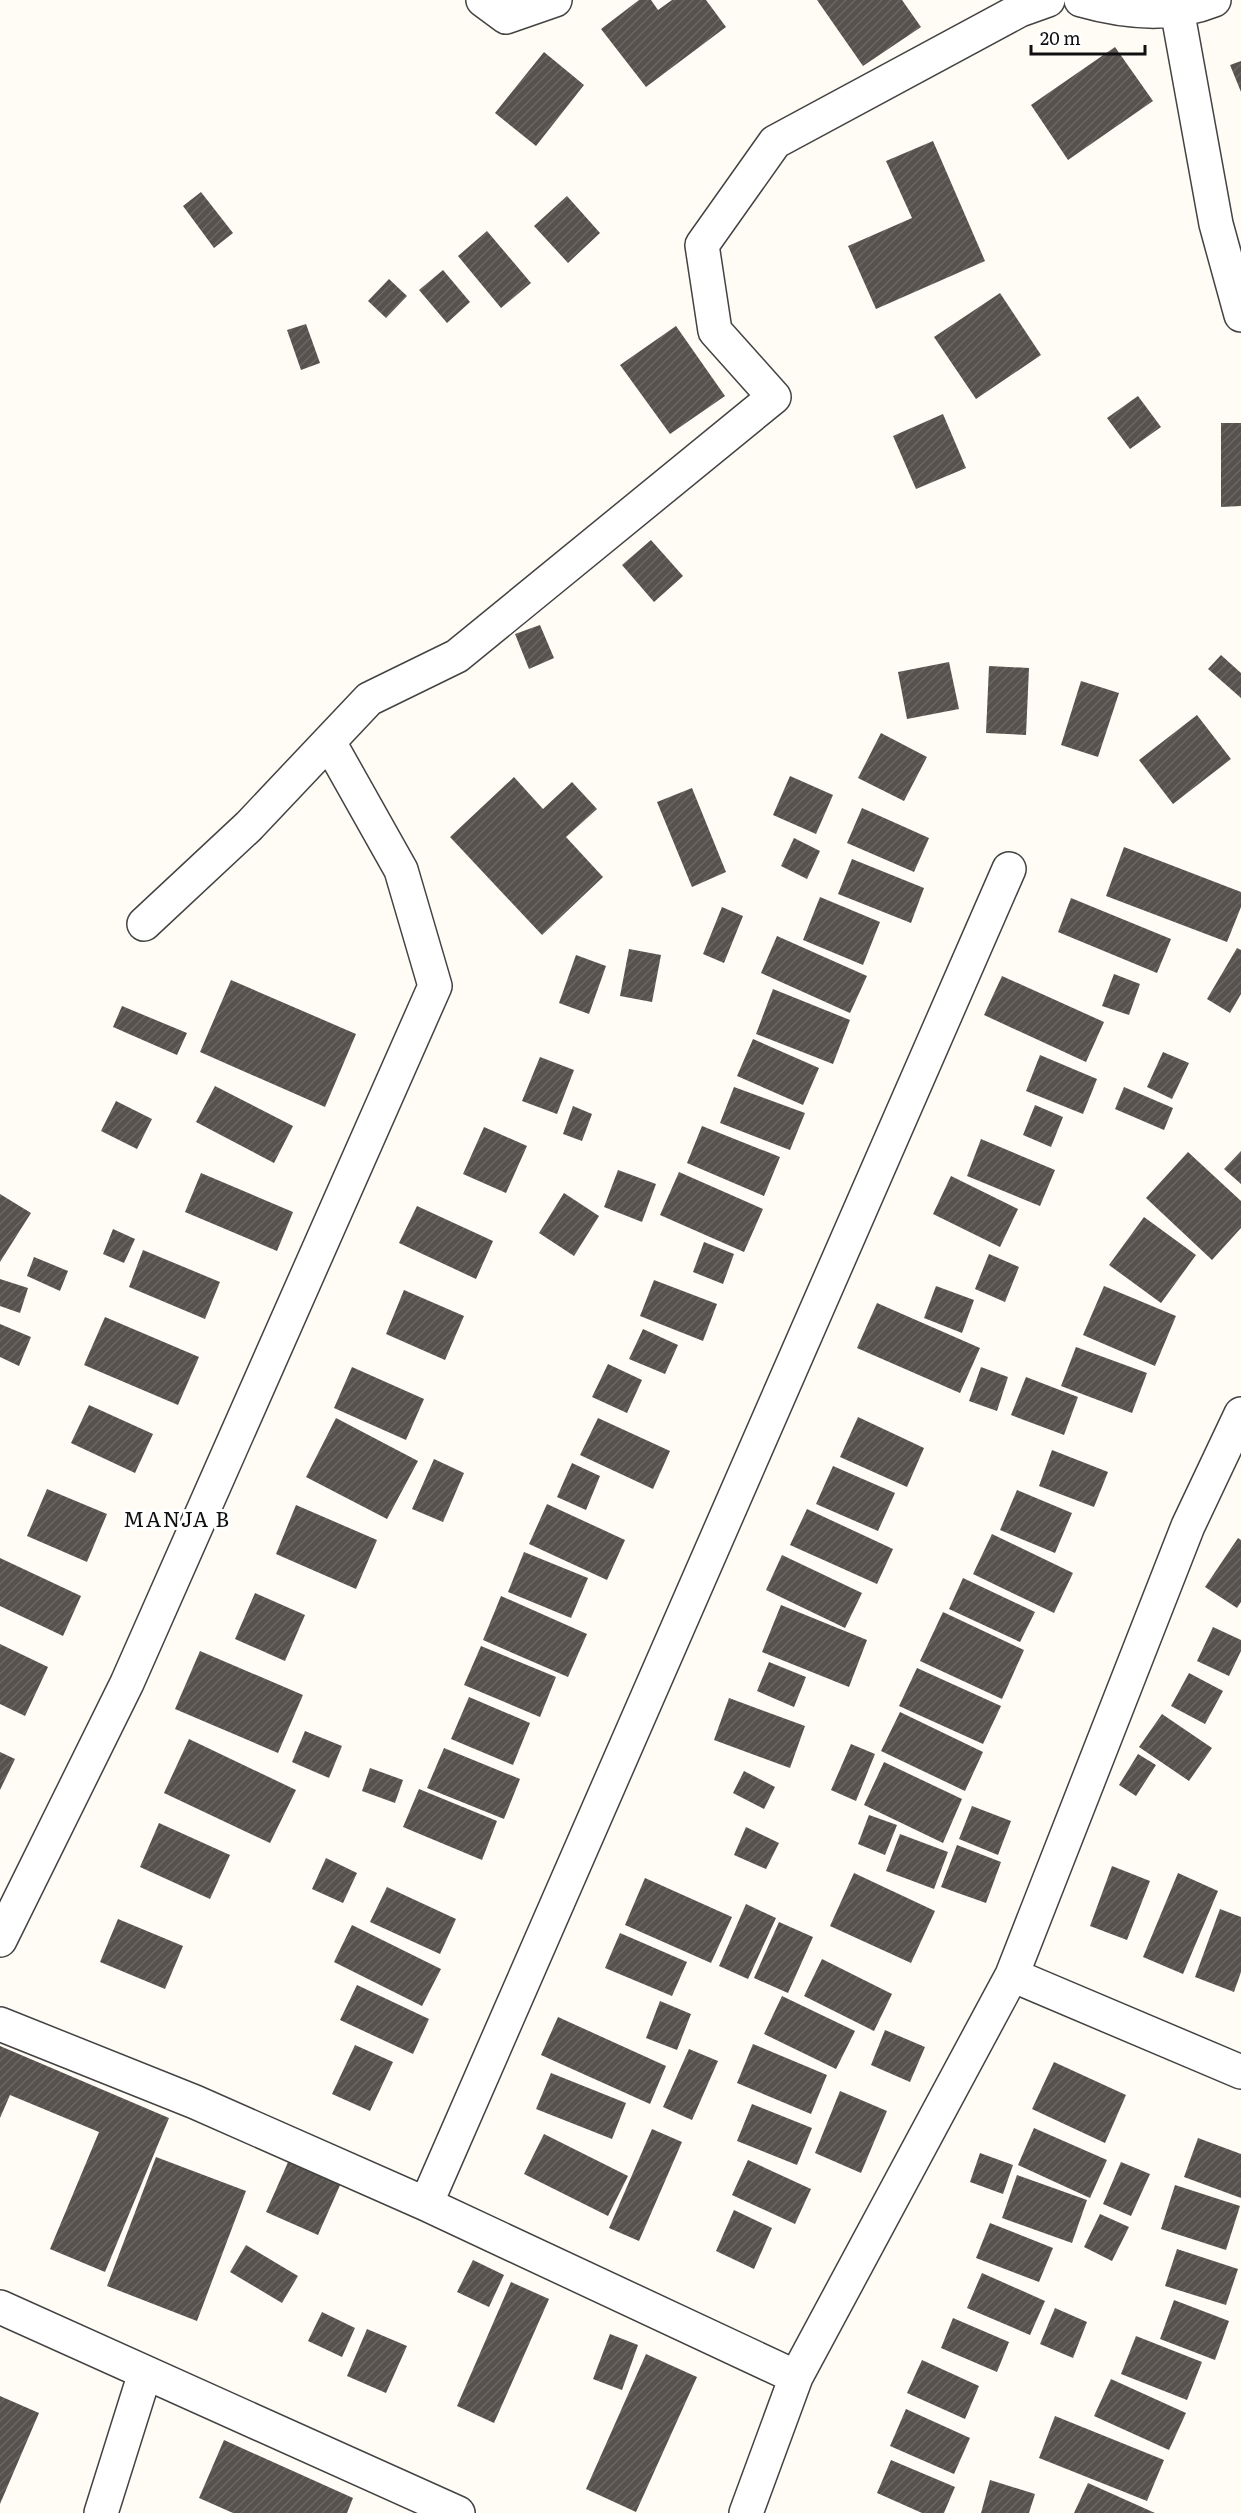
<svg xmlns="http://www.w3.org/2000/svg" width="1241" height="2513" font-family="Literata,serif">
	<defs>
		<pattern id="building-hatch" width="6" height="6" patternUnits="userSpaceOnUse" patternTransform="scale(1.5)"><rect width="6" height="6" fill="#57524e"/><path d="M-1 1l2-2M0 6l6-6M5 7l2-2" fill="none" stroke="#6a6663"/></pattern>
	</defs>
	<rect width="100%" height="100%" fill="#fefcf4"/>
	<!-- building -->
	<path fill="url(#building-hatch)" d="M639,0H651L658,10L672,0H706L726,27L646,87L601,29Z
		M817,0H902L921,27L863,66Z
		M1115,47L1153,101L1068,160L1031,105Z
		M544,52L584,85L536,146L495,113Z
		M1241,61V92L1230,65Z
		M933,141L985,261L876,309L848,246L912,218L886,161Z
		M201,192L233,233L214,248L183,206Z
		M567,196L600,233L568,263L534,226Z
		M487,231L531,283L501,308L458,256Z
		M443,270L470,302L447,323L419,290Z
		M389,279L407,296L386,318L368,301Z
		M1000,293L1041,355L976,399L934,337Z
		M306,324L320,363L301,370L287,330Z
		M676,326L725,396L670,434L620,365Z
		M1138,396L1161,427L1130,449L1107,418Z
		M943,414L966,468L916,489L893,436Z
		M1221,423H1241V506L1221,507Z
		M651,540L683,576L654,602L622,565Z
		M540,625L554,658L529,669L515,634Z
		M1221,655L1241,673V698L1208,669Z
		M949,662L959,709L907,719L898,672Z
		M989,666L1029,668L1026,735L986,733Z
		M1081,681L1119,693L1098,757L1061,745Z
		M1197,715L1231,759L1173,804L1139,760Z
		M881,733L927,757L904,801L858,778Z
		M790,776L833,795L816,834L773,815Z
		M514,777L543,809L572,782L597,809L566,837L603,877L542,935L450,837Z
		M692,788L726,872L692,887L657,802Z
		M862,808L929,838L914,872L847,843Z
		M794,838L820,851L807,879L781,866Z
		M1124,847L1241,892V907L1227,942L1106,896Z
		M852,859L924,888L911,923L838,894Z
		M820,897L880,922L863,965L803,940Z
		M1071,898L1171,939L1157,973L1058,932Z
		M722,907L743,916L724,963L703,954Z
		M777,936L867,976L850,1013L761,973Z
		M1237,948L1241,950V994L1230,1013L1207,999Z
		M629,949L661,955L652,1002L620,996Z
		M576,955L606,966L589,1014L559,1003Z
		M1114,974L1140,984L1129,1015L1102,1006Z
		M1002,976L1104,1022L1086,1062L984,1015Z
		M231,980L356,1034L325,1107L200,1052Z
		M773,989L850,1020L833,1064L756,1034Z
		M122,1006L187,1033L177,1055L113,1027Z
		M753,1039L819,1068L803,1105L737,1076Z
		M1163,1052L1189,1063L1172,1099L1147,1087Z
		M1040,1055L1097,1079L1083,1114L1026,1091Z
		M540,1057L574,1070L557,1114L522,1101Z
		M215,1086L293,1126L274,1163L196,1122Z
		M734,1087L805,1113L790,1150L720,1123Z
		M1124,1087L1173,1108L1164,1130L1115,1109Z
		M116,1101L152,1119L137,1149L101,1131Z
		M1035,1105L1063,1117L1051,1147L1023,1135Z
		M573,1106L592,1114L582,1141L563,1134Z
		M702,1126L780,1157L764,1196L687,1163Z
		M484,1127L527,1146L506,1193L463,1174Z
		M981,1139L1055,1170L1040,1206L967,1176Z
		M1241,1151V1184L1224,1169Z
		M1188,1152L1241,1201V1228L1212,1260L1146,1198Z
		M618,1170L656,1184L642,1222L604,1207Z
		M679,1172L763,1209L744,1252L660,1215Z
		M201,1173L293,1212L277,1251L185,1212Z
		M951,1176L1018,1209L1000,1247L933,1214Z
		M564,1193L599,1216L574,1256L539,1233Z
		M0,1194L31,1213L0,1262Z
		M417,1206L493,1241L476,1279L399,1243Z
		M1144,1217L1196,1255L1161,1303L1109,1265Z
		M113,1229L135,1239L124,1263L103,1254Z
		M704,1242L734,1254L723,1284L693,1272Z
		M143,1250L220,1282L205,1319L129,1287Z
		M989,1254L1019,1267L1005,1302L975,1289Z
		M34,1257L68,1271L60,1291L27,1276Z
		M0,1279L28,1288L20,1313L0,1306Z
		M654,1280L717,1304L703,1341L640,1316Z
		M936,1286L974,1300L962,1333L924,1318Z
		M1104,1286L1176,1316L1155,1366L1083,1335Z
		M404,1290L464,1316L445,1360L386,1334Z
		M877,1303L980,1348L960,1393L857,1348Z
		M105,1317L199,1357L178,1405L84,1365Z
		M0,1324L31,1337L19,1366L0,1357Z
		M643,1329L678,1345L665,1374L629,1359Z
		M1076,1347L1147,1373L1132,1413L1061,1386Z
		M608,1364L642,1380L627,1413L592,1397Z
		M352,1367L424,1399L406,1440L334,1408Z
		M981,1367L1008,1377L997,1411L969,1401Z
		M1026,1377L1078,1397L1064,1435L1011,1415Z
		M89,1405L153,1434L135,1473L71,1443Z
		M858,1417L924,1448L907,1487L840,1457Z
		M336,1418L418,1461L387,1519L306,1477Z
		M598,1418L670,1451L653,1489L580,1455Z
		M1052,1450L1108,1472L1094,1507L1039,1486Z
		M434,1459L464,1473L443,1522L412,1509Z
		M572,1463L600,1476L586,1510L557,1497Z
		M833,1466L895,1493L878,1531L816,1504Z
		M47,1489L107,1514L87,1562L27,1536Z
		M1017,1490L1072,1513L1055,1553L1000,1530Z
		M547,1504L625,1540L607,1580L529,1544Z
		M296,1505L377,1540L356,1589L276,1554Z
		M807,1509L893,1549L877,1584L790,1545Z
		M992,1534L1073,1573L1054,1613L973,1574Z
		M1238,1538L1241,1540V1602L1237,1608L1205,1587Z
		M524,1552L588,1578L571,1618L508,1592Z
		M782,1555L862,1593L845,1628L766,1590Z
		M0,1558L81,1596L63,1636L0,1606Z
		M963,1578L1035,1612L1020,1642L949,1609Z
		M255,1593L305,1615L285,1661L235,1639Z
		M501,1596L587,1634L568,1677L483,1640Z
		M781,1605L867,1640L849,1687L762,1652Z
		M943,1612L1024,1650L1002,1699L920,1661Z
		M1213,1627L1241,1640V1651L1229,1676L1197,1661Z
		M0,1644L48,1667L25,1716L0,1704Z
		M481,1646L556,1677L540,1717L464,1685Z
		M200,1651L303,1695L278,1753L175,1709Z
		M769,1662L806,1677L794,1707L757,1691Z
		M917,1668L1001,1706L983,1744L899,1706Z
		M1189,1673L1223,1691L1205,1724L1171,1706Z
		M469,1697L530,1723L513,1765L451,1739Z
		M729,1698L805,1726L790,1768L714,1740Z
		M900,1712L983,1752L965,1791L881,1751Z
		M1162,1714L1212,1748L1189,1781L1139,1747Z
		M305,1731L342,1746L329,1778L292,1762Z
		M189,1739L296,1790L270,1843L164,1793Z
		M851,1744L875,1754L856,1801L831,1790Z
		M444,1748L520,1779L504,1819L427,1788Z
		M0,1752L15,1759L0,1790Z
		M1138,1754L1156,1765L1136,1796L1119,1785Z
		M884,1762L962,1799L943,1843L864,1805Z
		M370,1768L403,1780L395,1803L362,1791Z
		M744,1771L775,1787L764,1809L733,1793Z
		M419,1789L497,1821L482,1860L403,1827Z
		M972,1806L1011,1821L998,1855L959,1839Z
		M869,1815L897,1825L885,1855L858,1844Z
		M159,1823L230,1855L210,1899L140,1867Z
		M746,1827L779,1843L766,1869L734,1855Z
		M900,1834L948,1852L934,1889L886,1871Z
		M957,1845L1001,1862L986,1903L941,1887Z
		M326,1858L357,1873L343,1903L312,1889Z
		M1112,1866L1150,1881L1127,1940L1090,1926Z
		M854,1873L935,1911L911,1963L830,1926Z
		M1178,1873L1218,1891L1183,1974L1143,1957Z
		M645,1878L732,1917L711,1963L625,1925Z
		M387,1887L456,1919L440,1954L370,1922Z
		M746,1904L776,1918L748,1979L719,1966Z
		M1220,1909L1241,1917V1972L1234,1992L1195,1977Z
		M118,1919L183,1946L165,1989L100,1962Z
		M779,1922L813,1937L788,1993L754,1978Z
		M352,1925L441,1969L422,2006L334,1962Z
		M620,1933L687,1962L672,1996L605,1968Z
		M822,1959L892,1994L874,2031L804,1996Z
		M357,1985L429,2019L413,2054L340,2020Z
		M782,1996L855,2031L836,2069L764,2034Z
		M660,2001L691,2014L677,2050L646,2038Z
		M558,2017L666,2066L650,2104L541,2055Z
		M885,2030L925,2047L910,2082L871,2065Z
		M753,2044L827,2075L811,2114L737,2083Z
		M355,2045L393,2062L370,2111L332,2094Z
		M0,2046L169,2118L105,2272L50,2249L99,2132L10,2095L0,2118Z
		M689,2049L718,2061L692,2120L663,2107Z
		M1054,2062L1126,2095L1105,2143L1032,2109Z
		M551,2073L626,2103L612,2139L536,2109Z
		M840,2091L887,2111L861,2173L815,2153Z
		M752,2104L812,2128L797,2165L737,2141Z
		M1034,2128L1107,2160L1090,2198L1018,2165Z
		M652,2129L682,2142L639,2241L609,2228Z
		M544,2134L628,2176L608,2216L524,2174Z
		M1198,2138L1241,2154V2198L1184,2177Z
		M980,2153L1013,2165L1003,2194L970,2182Z
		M156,2157L246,2191L197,2321L107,2286Z
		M289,2160L341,2183L318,2235L266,2212Z
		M748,2160L811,2189L795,2224L732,2195Z
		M1121,2162L1150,2174L1131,2216L1103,2204Z
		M1017,2175L1087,2200L1072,2243L1002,2218Z
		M1175,2185L1240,2206L1226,2250L1161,2229Z
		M734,2210L772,2228L754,2269L716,2251Z
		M1100,2214L1129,2227L1112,2261L1084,2247Z
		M990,2223L1053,2248L1039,2282L976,2258Z
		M246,2245L298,2276L282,2303L230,2272Z
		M1177,2249L1238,2269L1226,2305L1165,2286Z
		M473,2260L504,2275L489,2307L457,2292Z
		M982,2273L1045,2301L1030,2335L967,2308Z
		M511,2282L549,2299L494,2423L457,2406Z
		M1174,2300L1229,2321L1215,2360L1160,2339Z
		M1055,2308L1087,2322L1073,2358L1040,2344Z
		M322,2312L355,2328L342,2357L308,2341Z
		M953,2318L1009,2342L997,2372L941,2348Z
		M367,2329L407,2346L386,2393L347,2376Z
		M610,2334L638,2345L622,2390L593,2379Z
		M1136,2336L1202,2362L1187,2400L1121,2374Z
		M646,2354L697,2377L636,2512L586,2489Z
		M922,2360L979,2386L965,2419L907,2393Z
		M1111,2379L1186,2413L1169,2450L1094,2416Z
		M0,2396L39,2413L0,2504Z
		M906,2409L970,2438L954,2474L890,2446Z
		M1055,2416L1164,2460L1147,2501L1039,2458Z
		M224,2440L353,2498L347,2513H233L199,2498Z
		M891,2460L955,2487L944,2513H922L877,2493Z
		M990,2480L1035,2494L1029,2513H981Z
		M1088,2483L1155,2513H1074Z"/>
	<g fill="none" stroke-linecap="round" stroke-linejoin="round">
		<!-- minor casing -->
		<g stroke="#434343" stroke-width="36">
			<path id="minor" d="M483,0L506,17L555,0
				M1081,0C1123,12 1172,17 1214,0
				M1177,9L1216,224L1241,315
				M144,924L249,826L369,699L457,656L774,397L715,331L702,245L775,142L1020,10L1048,0
				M0,1940L127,1683L435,986L401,870L329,742
				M1012,1975L1241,2072
				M0,2024L195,2102L426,2204L796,2377
				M426,2204L1009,869
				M0,2307L458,2513
				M101,2513L145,2373
				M746,2513L796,2377L1012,1975L1188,1526L1241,1414"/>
		</g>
		<!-- minor -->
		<use href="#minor" stroke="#fff" stroke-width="33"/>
	</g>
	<g text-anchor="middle" stroke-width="6" stroke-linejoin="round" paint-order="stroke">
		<!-- quarter labels -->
		<g font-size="21" letter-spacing="1.5" fill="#101010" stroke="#fff">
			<text x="177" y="1527">MANJA B</text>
		</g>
	</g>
	<!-- scale -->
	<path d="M1031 45v9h114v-9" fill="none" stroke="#101010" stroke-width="3"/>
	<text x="1040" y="45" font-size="18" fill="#101010" stroke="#ffffff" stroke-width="4.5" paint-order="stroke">20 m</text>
</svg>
